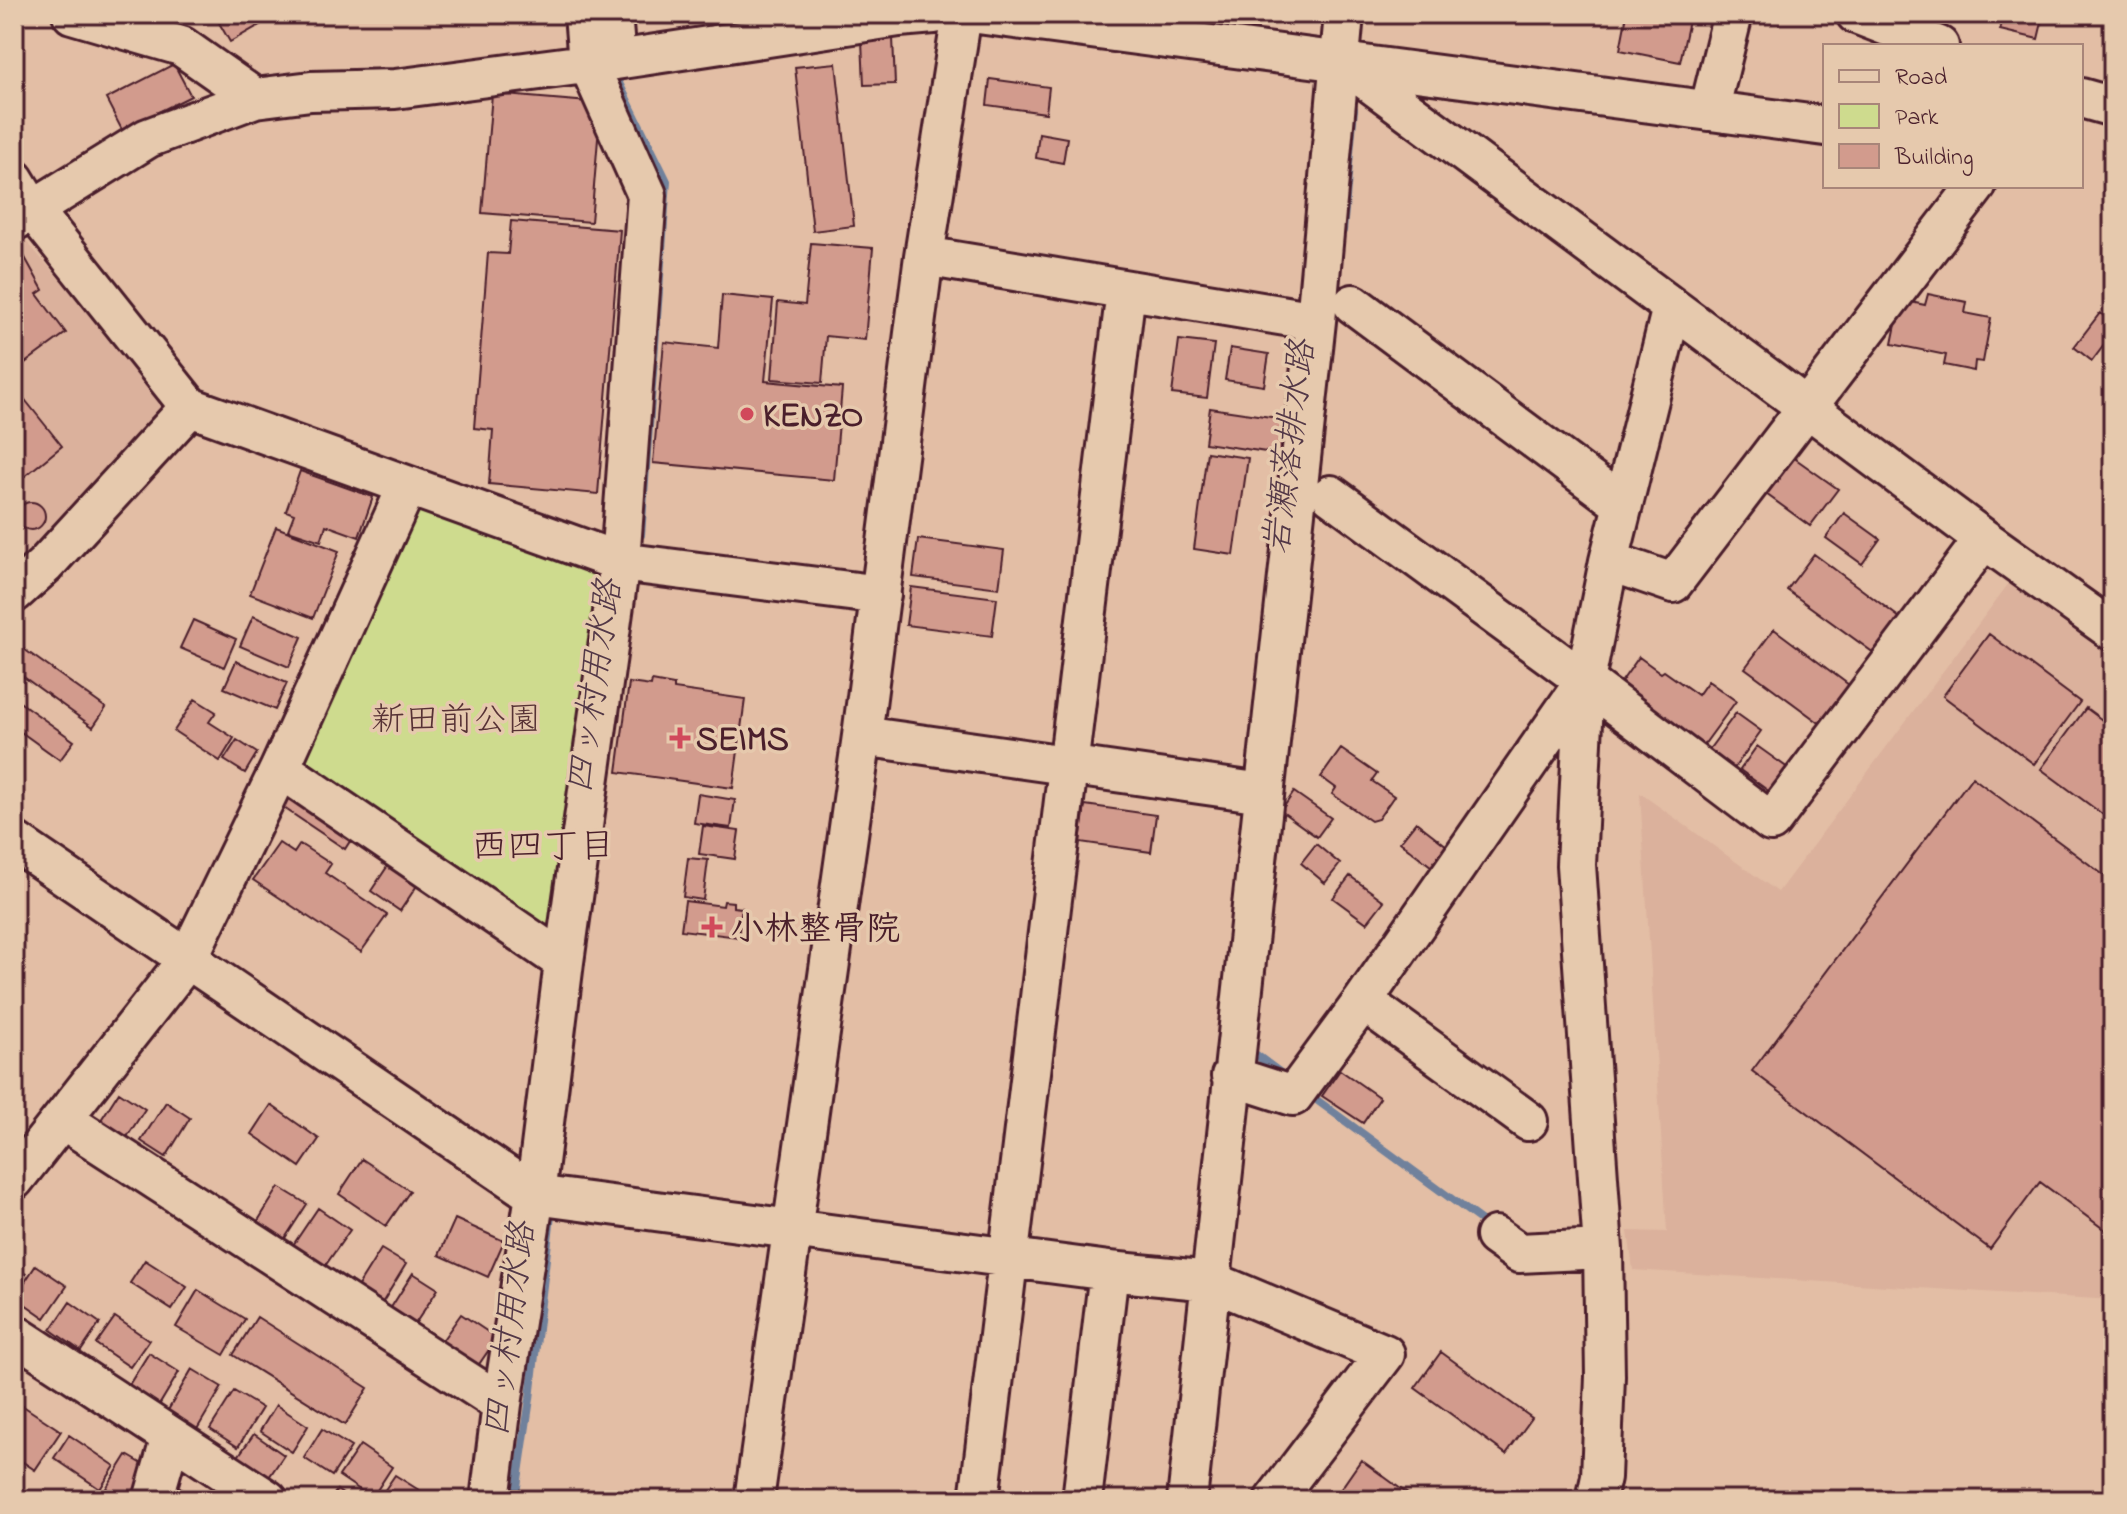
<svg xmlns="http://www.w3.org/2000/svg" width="2127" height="1514" font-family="'Indie Flower','Klee One',sans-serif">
	<rect width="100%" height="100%" fill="#e3bea5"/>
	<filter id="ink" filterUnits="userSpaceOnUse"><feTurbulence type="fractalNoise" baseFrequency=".0125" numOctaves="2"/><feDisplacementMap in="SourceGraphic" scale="16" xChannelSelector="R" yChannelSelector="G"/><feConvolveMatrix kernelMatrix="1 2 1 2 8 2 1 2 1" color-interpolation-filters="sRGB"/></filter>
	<g filter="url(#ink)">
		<!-- built -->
		<path fill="#dbb19c" d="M20,234L176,413L14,586V237Z
			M2012,579L2113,654V1300L1633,1270L1628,1231L1667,1232L1640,793L1778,892Z"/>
		<!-- green -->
		<path fill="#cedb8e" stroke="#8c7d5c" stroke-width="2" d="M407,487L620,562L564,962L280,768Z"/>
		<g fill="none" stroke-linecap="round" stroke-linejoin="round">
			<!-- stream -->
			<path stroke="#6f819c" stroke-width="8" d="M617,79L667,181L641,535
				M1343,231L1354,109
				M1247,1048L1282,1074
				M1318,1101L1490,1227
				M515,1500L530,1399L551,1215"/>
		</g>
		<!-- building -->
		<path fill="#d29b8d" stroke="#4a1f2b" stroke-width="2" d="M214,14H279L230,42Z
			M1627,14L1690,16L1680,62L1620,50Z
			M2004,14H2044L2038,39L2000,30Z
			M893,38L895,84L864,85L862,40Z
			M836,63L854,226L813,231L795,67Z
			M174,64L191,96L122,130L106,99Z
			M990,79L1049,87L1046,113L987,105Z
			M492,94L601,103L591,222L482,213Z
			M1039,133L1067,138L1063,163L1036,158Z
			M511,221L620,230L598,494L489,484L493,430L474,428L488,253L508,254Z
			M811,243L873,248L865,340L826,336L822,383L772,379L778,302L805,305Z
			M18,245L43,290L37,294L66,333L14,371V247Z
			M1928,294L1967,302L1965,313L1991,318L1983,362L1975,361L1974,371L1944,365L1946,355L1892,344L1901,300L1925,305Z
			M722,295L773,300L765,381L842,388L834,480L653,463L664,342L718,348Z
			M2100,313L2113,323V333L2092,361L2074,347Z
			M1179,340L1214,344L1207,398L1172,394Z
			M1230,348L1269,354L1264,386L1225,380Z
			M14,386L62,446L14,485Z
			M1210,408L1285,419L1280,454L1205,443Z
			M1207,452L1248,458L1234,555L1194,549Z
			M1793,457L1838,489L1810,526L1766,494Z
			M300,471L373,497L359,537L326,525L321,541L288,530L294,514L286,511Z
			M17 516a14 14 0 1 1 28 0a14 14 0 1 1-28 0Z
			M1844,513L1880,539L1862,564L1826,538Z
			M276,527L339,551L313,618L250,594Z
			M918,539L1004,550L999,588L913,577Z
			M1814,554L1900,618L1874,653L1787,590Z
			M911,587L997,598L992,636L906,625Z
			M253,616L302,637L289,667L240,646Z
			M193,620L236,639L224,667L180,648Z
			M1774,629L1853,688L1825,727L1745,668Z
			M1989,634L2080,702L2034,764L1943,696Z
			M14,642L106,708L93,727L14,670Z
			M1639,657L1661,673L1664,671L1698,695L1708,681L1736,701L1698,753L1617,688Z
			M236,661L287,683L275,710L224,688Z
			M652,681L674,685V689L745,699L733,788L617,772L629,683L651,686Z
			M14,698L74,741L60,760L14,727Z
			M195,699L216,712L209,722L234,738L220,761L174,731Z
			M2086,708L2113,728V822L2041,769Z
			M1736,713L1761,731L1730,774L1705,755Z
			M237,740L257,753L245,773L224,760Z
			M1757,746L1792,771L1774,795L1740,770Z
			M1341,749L1377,774L1372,781L1394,796L1378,819L1371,821L1332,794L1336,788L1321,777Z
			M1972,777L2113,882V1219L2105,1230L2040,1182L1990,1249L1752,1071Z
			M1294,792L1331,818L1317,837L1281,811Z
			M698,794L735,800L731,828L694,823Z
			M288,796L352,838L345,849L281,806Z
			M1085,805L1156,815L1151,852L1080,842Z
			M1416,822L1452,850L1436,870L1400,842Z
			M703,826L739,831L735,859L699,854Z
			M279,843L294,853L300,844L331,864L325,873L387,915L361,952L253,880Z
			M1316,844L1340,864L1325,883L1301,863Z
			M688,858L708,860L703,900L683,897Z
			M389,864L418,884L400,911L371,891Z
			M1350,876L1384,901L1367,923L1333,898Z
			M685,901L723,906L724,901L733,902V907L742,908L738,937L681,930Z
			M1340,1070L1380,1098L1363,1123L1322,1096Z
			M119,1092L145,1109L125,1140L99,1123Z
			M166,1102L190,1118L166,1157L141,1141Z
			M271,1105L319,1139L300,1167L252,1134Z
			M362,1159L410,1191L386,1226L339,1194Z
			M279,1187L307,1204L278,1249L251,1232Z
			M318,1208L350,1230L318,1276L287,1254Z
			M455,1219L504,1241L488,1277L439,1255Z
			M381,1249L406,1264L376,1313L351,1297Z
			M145,1260L187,1287L172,1310L130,1283Z
			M36,1265L67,1286L45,1318L15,1297Z
			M14,1266L26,1274L14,1293Z
			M413,1273L438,1289L409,1333L385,1317Z
			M198,1290L245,1319L224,1355L176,1327Z
			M70,1302L100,1323L81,1351L51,1330Z
			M461,1314L497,1338L475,1370L439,1345Z
			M115,1317L149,1340L130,1367L96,1344Z
			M257,1317L368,1388L345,1425L233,1355Z
			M1441,1352L1532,1418L1506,1454L1415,1388Z
			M149,1353L179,1372L158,1407L127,1388Z
			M192,1369L222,1387L193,1436L163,1419Z
			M234,1391L262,1408L238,1447L210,1429Z
			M14,1400L61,1431L35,1470L14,1456Z
			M276,1405L308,1426L292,1452L260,1431Z
			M322,1429L351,1447L332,1476L304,1458Z
			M254,1434L284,1455L263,1486L232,1465Z
			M69,1435L115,1466L100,1489L54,1458Z
			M360,1445L392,1467L372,1498L339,1476Z
			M127,1455L153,1470L134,1500H121L105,1490Z
			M1361,1460L1416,1500H1342L1336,1496Z
			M395,1475L422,1492L417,1500H378Z
			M177,1486L199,1500H168Z
			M337,1490L351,1500H330Z"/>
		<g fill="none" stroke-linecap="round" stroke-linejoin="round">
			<!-- minor casing -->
			<g stroke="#4a1f2b" stroke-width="44">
				<path id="minor" d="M72,14L181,46L255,98
					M612,14L616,60
					M978,14L1825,126
					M1856,14L1939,46
					M1341,61L1984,539L2113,631
					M2081,98L2113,107
					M1709,111L1733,14
					M14,179L33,210L190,407L620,562L881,595
					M14,221L148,138L255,98L311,91L395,89L616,60L899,17L934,14
					M924,256L1316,321
					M1353,304L1623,505
					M1331,495L1585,681L1771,822L1984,539
					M1609,561L1673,583L1976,186
					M14,593L45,565L190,407
					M862,736L1263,793
					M280,768L564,962
					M14,841L535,1195L1109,1271L1211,1281L1385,1354L1274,1500
					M1363,1001L1528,1121
					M1231,1076L1293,1096L1363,1001L1585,681
					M62,1119L502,1404
					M14,1180L187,960L280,768L407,487
					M1495,1236L1519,1253L1603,1249
					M14,1334L268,1500
					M153,1500L171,1437
					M490,1500L502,1404L535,1195L564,962L620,562L647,195L588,63L584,14
					M754,1500L862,736L924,256L962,14
					M979,1500L1126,290
					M1082,1500L1109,1271
					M1187,1500L1316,321L1344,14
					M1596,1500L1601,1477L1605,1376L1603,1249L1576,865L1585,681L1609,561L1672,307"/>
			</g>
			<!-- minor -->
			<use href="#minor" stroke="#e6c9ad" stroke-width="38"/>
		</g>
	</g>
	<!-- markers -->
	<g fill="#d1495b" stroke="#e6c9ad" stroke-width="3">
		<circle cx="747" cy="414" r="8"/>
		<path d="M676 726h8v8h8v8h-8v8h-8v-8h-8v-8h8z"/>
		<path d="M708 915h8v8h8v8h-8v8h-8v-8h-8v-8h8z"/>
	</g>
	<g text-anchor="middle" stroke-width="7" stroke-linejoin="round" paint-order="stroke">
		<!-- poi labels -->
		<g font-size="34" font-weight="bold" fill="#4a1f2b" stroke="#e6c9ad" text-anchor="start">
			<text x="763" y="426">KENZO</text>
			<text x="696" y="750">SEIMS</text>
			<text x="730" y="939">小林整骨院</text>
		</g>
		<!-- park labels -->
		<g font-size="34" fill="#573235" stroke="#e6c9ad">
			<text x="456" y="730">新田前公園</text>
		</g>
		<!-- water labels -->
		<g font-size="36" font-style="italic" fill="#533847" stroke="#e6c9ad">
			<text transform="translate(1287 447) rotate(-83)" y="13">岩瀬落排水路</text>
			<text transform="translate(592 686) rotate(-82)" y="13">四ッ村用水路</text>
			<text transform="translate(507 1329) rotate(-83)" y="13">四ッ村用水路</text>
		</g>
		<!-- neighbourhood labels -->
		<g font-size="36" fill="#4a1f2b" stroke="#e6c9ad">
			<text x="543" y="857">西四丁目</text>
		</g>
	</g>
	<!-- margin -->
	<rect width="2127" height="1514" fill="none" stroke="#e6c9ad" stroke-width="48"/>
	<rect x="24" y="24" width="2079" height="1466" fill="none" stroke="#4a1f2b" stroke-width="3" filter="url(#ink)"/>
	<!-- legend -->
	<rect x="1823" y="44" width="260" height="144" fill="#e6c9ad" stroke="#a88579" stroke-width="2"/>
	<rect x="1839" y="70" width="40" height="12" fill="#e6c9ad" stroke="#a88579" stroke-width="2"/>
	<text x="1895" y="84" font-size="24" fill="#4a1f2b">Road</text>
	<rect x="1839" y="104" width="40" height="24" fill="#cedb8e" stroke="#a88579" stroke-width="2"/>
	<text x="1895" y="124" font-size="24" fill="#4a1f2b">Park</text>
	<rect x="1839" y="144" width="40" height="24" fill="#d29b8d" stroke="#a88579" stroke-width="2"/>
	<text x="1895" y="164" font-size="24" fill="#4a1f2b">Building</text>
</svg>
